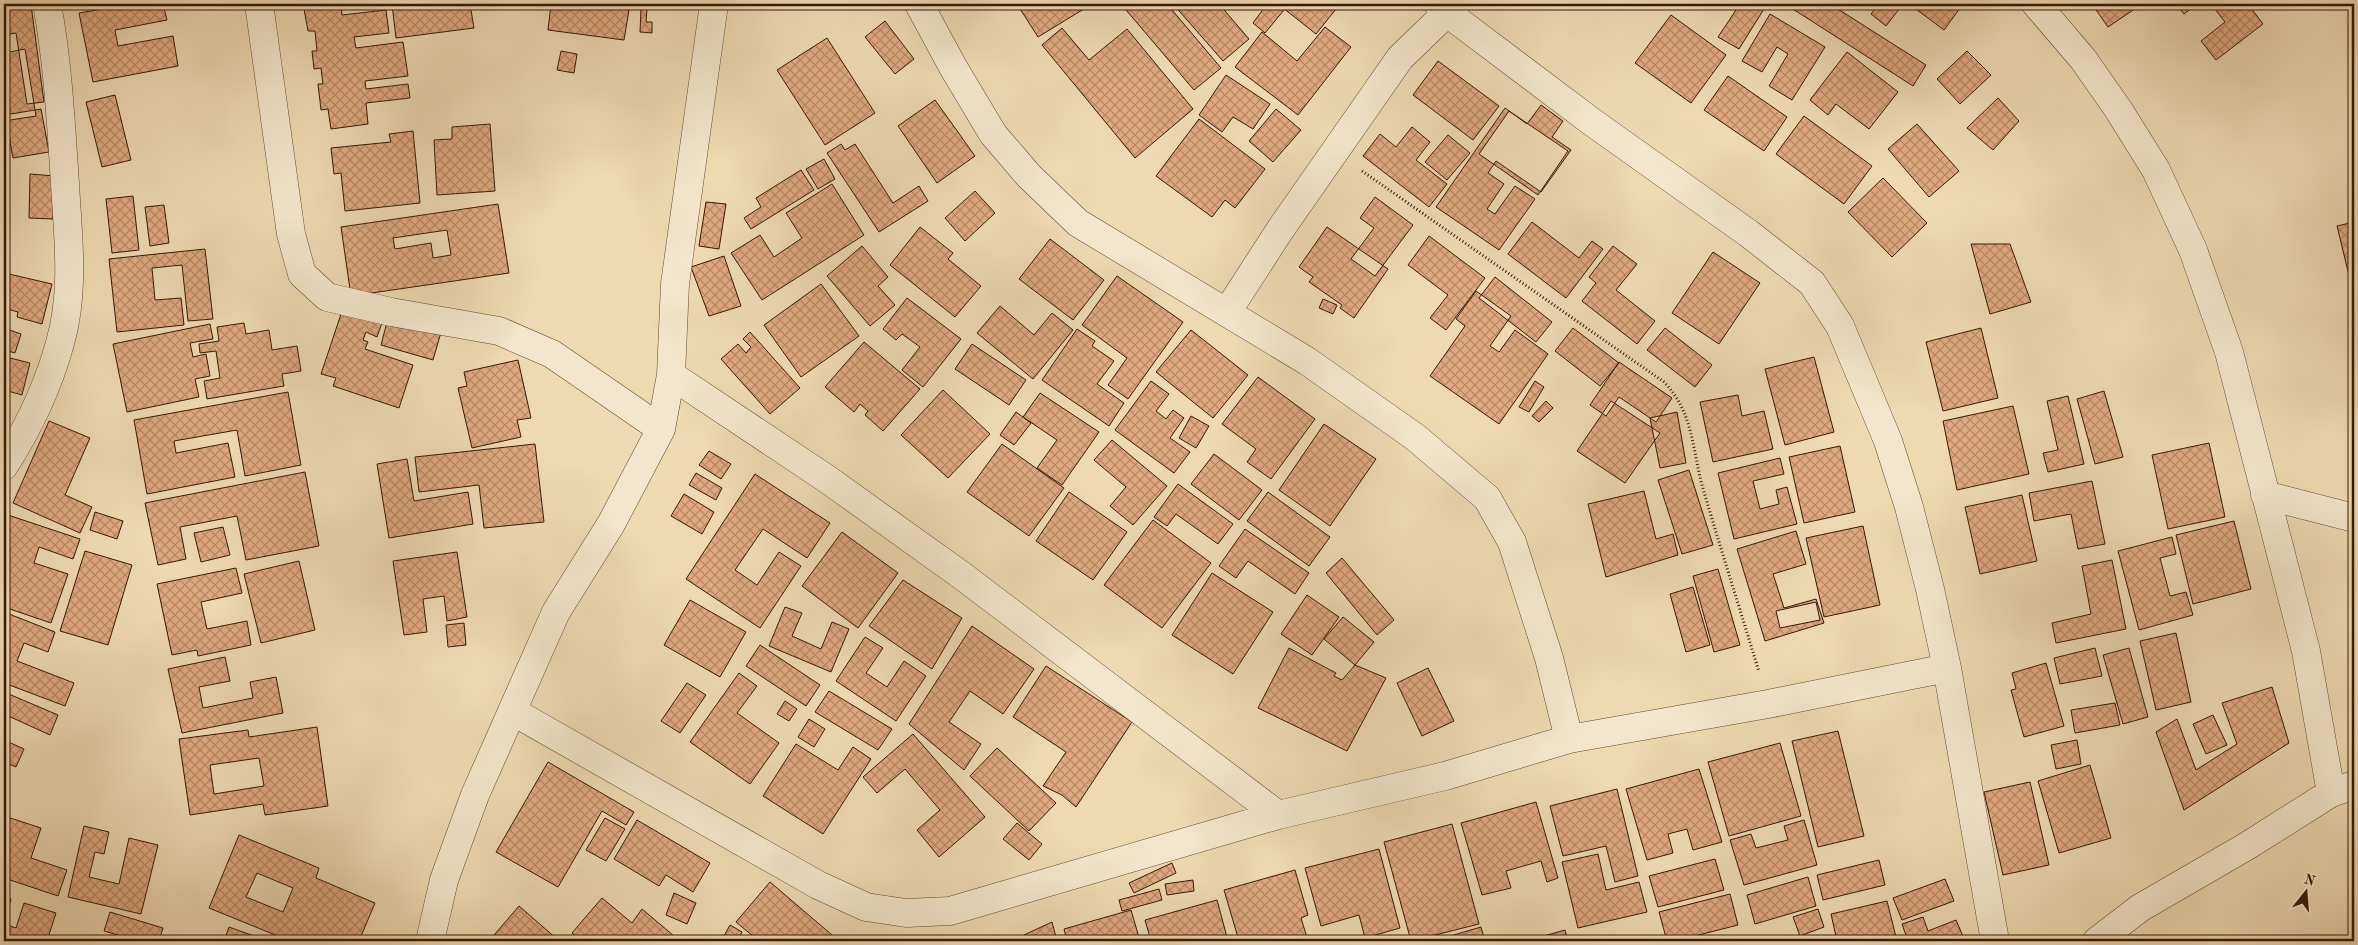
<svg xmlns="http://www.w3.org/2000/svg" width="2358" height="945" font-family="'Old Standard TT',serif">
	<defs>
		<pattern id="building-cross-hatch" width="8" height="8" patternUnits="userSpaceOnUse" patternTransform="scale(1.25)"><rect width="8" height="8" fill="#e0a97f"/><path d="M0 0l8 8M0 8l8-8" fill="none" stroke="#b68966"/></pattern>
	</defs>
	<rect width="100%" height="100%" fill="#eed9b1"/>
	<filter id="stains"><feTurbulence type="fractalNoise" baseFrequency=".004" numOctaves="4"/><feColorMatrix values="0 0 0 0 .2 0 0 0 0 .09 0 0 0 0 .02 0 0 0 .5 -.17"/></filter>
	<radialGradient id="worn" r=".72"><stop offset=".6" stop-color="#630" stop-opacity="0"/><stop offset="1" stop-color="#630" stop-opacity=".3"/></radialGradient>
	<!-- building -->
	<path fill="url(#building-cross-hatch)" stroke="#371806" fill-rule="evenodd" d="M131,4H163L167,20L115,30L118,46L173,36L178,66L93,82L79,13Z
		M310,4H341L342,15L386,10L389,33L354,37L356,48L403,42L408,76L365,81L366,89L408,84L410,98L366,103L368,124L331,129L328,109L321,110L318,84H323L321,68L314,69L312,51H317L315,31H308L304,9L311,8Z
		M392,4H470L474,28L396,38Z
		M551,4H582L629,10L624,40L548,30Z
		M1017,4H1092L1038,37Z
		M1121,4H1167L1221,68L1194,90Z
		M1173,4H1219L1249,39L1223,61Z
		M1267,4H1276L1284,10L1265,33L1253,23Z
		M1278,4H1340L1316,34Z
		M1733,4H1767L1739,49L1718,37L1738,7Z
		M1785,4H1830L1926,65L1913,86Z
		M1879,4H1903L1886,26L1871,14Z
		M1909,4H1963L1944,30Z
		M2092,4H2142L2108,27Z
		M2176,4H2197L2184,14Z
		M2211,4H2248L2263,24L2216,60L2201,41L2225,22Z
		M31,5L44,102L27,104L16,33L4,35V9Z
		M641,9H647L646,22H652V33L640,32Z
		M1770,14L1825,47L1792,100L1769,86L1788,54L1777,47L1762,72L1742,61Z
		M1671,15L1726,55L1691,103L1635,63Z
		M885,21L914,59L895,74L865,37Z
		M1325,27L1351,47L1298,115L1235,67L1262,32L1297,61Z
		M1062,28L1089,60L1127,29L1193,109L1135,158L1042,45Z
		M827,38L875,113L825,145L777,70Z
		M25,49L36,116L4,121V53Z
		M561,51L577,54L574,73L557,70Z
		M1967,51L1991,75L1960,104L1937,79Z
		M1847,52L1898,92L1869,129L1836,104L1828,115L1810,100Z
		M1438,61L1499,106L1473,140L1413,95Z
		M1226,75L1270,104L1253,129L1233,117L1222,132L1199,115Z
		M1728,76L1787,117L1764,151L1704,110Z
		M115,95L131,160L102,167L86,102Z
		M1998,98L2019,121L1993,150L1967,128Z
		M935,100L975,156L937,183L898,126Z
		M1541,105L1563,121L1552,137L1571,150L1541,192L1496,161L1488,173L1504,184L1487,209L1495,214L1515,186L1535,199L1499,250L1436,207L1505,108L1527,124Z
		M41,109L49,152L13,158L5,115Z
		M1276,109L1301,130L1273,162L1249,141Z
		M1509,111L1568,151L1538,195L1479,154Z
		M1804,116L1872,166L1844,204L1776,154Z
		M1199,119L1265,169L1235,208L1225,200L1212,217L1156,176Z
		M490,124L495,191L437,195L434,140L452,139V127Z
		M1917,124L1959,171L1929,197L1888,149Z
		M1412,127L1430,142L1416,160L1447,184L1429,207L1363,156L1380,134L1396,147Z
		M413,131L420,203L345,211L341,173L334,174L331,148L391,142L389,134Z
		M1448,135L1470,153L1447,180L1425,162Z
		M841,144L845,150L855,144L893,203L919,186L928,201L879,232L827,153Z
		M824,159L835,179L818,189L806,169Z
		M801,170L814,190L751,229L744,218L761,207L756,198Z
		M30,174L55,176L53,219L29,218Z
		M1883,178L1927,223L1892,257L1848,212Z
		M832,184L864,235L762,300L731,253L760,235L774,257L802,238L786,213Z
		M975,191L995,213L965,241L945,218Z
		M133,196L139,250L112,253L106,199Z
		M1375,197L1413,225L1375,276L1351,259L1374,228L1360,218Z
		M706,202L726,204L719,249L699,246Z
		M498,204L509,273L351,296L341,227ZM447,230L451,255L433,258L431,243L395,249L393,238Z
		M164,205L169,243L150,246L145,207Z
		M1532,222L1579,258L1592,241L1603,249L1566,298L1508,254Z
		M2354,222V296L2337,226Z
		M920,227L953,253L948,259L981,286L955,317L890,265Z
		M1327,227L1388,269L1354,318L1340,308L1342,305L1309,282L1313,277L1299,267Z
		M1429,236L1485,278L1446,330L1430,318L1448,295L1408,265Z
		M1050,239L1104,280L1073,320L1019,279Z
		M1971,244H2010L2031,302L1990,314Z
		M862,246L888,277L878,286L895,305L870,326L827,276Z
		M1613,246L1637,264L1616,290L1655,321L1637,344L1582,301L1596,283L1589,277Z
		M205,249L213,319L188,321L182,265L152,268L155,300L181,298L184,325L117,332L109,259Z
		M1713,252L1760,283L1719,344L1672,313Z
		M724,256L741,306L709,316L691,267Z
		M9,274L52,284L42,324L17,317L18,312L4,308V294Z
		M1117,276L1183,322L1128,399L1108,385L1127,358L1082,325Z
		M1495,277L1552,322L1536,342L1479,298Z
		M821,284L859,336L801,377L764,325Z
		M1476,291L1511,316L1490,346L1499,352L1515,330L1548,354L1499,424L1430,376L1465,326L1456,319Z
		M907,298L961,339L923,387L902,370L920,347L902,334L896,340L883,329Z
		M1323,299L1337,305L1333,314L1319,308Z
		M1000,306L1034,335L1052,313L1073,330L1033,379L977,333Z
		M342,311L382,323L377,337L366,332L363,340L368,342L365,349L413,365L399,408L333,386L336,378L321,374Z
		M389,314L442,329L433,360L381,345Z
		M244,323L246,334L269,330L272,350L297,346L301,371L282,374L284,386L207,399L204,381L220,378L216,351L200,353L199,344L219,341L217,327Z
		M210,324L213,339L190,343L193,357L206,354L210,376L195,379L199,397L127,412L113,344Z
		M4,328L21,334L15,353L4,350Z
		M1573,328L1619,363L1600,386L1555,351Z
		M1665,328L1712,365L1695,387L1647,350Z
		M1981,328L1998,398L1943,411L1926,342Z
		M1077,329L1095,341L1092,346L1114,361L1097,384L1124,403L1109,426L1042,380Z
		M1191,330L1248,375L1213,418L1156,372Z
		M750,332L800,388L770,414L721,359L738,344L746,353L751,347L743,339Z
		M864,342L920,389L883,431L865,415L868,411L860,404L854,412L825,387Z
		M972,344L1026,380L1009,405L955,369Z
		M1814,357L1834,432L1785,445L1765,369Z
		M10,358L30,363L22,395L4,390V368L7,369Z
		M518,360L531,418L517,420L521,437L472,448L458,388L467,386L464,372Z
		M1619,362L1672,398L1656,422L1619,397L1606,416L1590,405Z
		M1258,377L1315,419L1271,479L1247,462L1256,449L1222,424Z
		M1151,381L1169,394L1156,411L1166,419L1173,410L1184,418L1170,438L1190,452L1174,473L1115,430Z
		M1535,381L1544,387L1529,412L1519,407Z
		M943,390L990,434L948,478L901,435Z
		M2104,391L2123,457L2095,464L2077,399Z
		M288,392L301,465L245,476L237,430L174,441L176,453L228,443L235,477L147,494L134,420Z
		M1040,393L1099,432L1062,485L1037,468L1057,440L1023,417Z
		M1738,395L1742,416L1764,411L1773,449L1713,462L1700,402Z
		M2068,396L2084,464L2048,472L2043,453L2058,450L2047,401Z
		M1546,401L1553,408L1539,422L1532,416Z
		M1611,401L1660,433L1625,483L1577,451Z
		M2013,406L2029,474L1957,490L1943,421Z
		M1016,412L1031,423L1014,445L1000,435Z
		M1677,412L1686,463L1660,468L1650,418Z
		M1191,416L1209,426L1196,448L1179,438Z
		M49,421L90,438L65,495L92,507L80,533L13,503Z
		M1324,424L1376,459L1330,526L1279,490Z
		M1112,440L1167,486L1133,525L1110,506L1126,487L1094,460Z
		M2209,443L2225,517L2168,529L2152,455Z
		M535,444L544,522L484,528L479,485L419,492L415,457Z
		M1002,444L1064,488L1029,536L967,492Z
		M1840,446L1855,512L1804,523L1789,457Z
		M709,451L731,464L721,479L699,465Z
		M1214,454L1262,490L1239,520L1191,484Z
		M1780,458L1784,474L1753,481L1760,509L1779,504L1776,490L1787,487L1797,524L1734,539L1718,473Z
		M407,459L414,501L468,492L473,524L389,538L377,464Z
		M1689,470L1713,545L1682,554L1658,480Z
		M305,472L319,546L246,560L237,516L180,527L186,559L158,565L145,503Z
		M696,473L722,488L716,500L689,485Z
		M755,474L830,523L807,558L763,529L735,570L757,585L779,552L801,566L760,628L686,579Z
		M2092,481L2105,544L2078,549L2071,514L2034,521L2029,493Z
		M1178,484L1233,524L1218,544L1176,514L1167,526L1154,517Z
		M1644,491L1656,539L1673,534L1678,555L1606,577L1588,504Z
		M1069,492L1127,532L1093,580L1036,541Z
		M1268,492L1330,537L1309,566L1247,521Z
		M684,494L714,512L702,534L671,516Z
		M2022,495L2037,561L1980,574L1965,507Z
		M95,512L123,521L117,539L90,530Z
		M5,514L80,539L73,559L39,547L34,563L68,574L51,623L4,607Z
		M1153,520L1211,563L1162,628L1104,585Z
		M2234,521L2251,589L2193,604L2176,535Z
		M1863,526L1880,605L1824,617L1806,538Z
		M223,527L230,555L201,562L194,533Z
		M1245,529L1309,573L1295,594L1248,561L1236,578L1219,566Z
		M1796,531L1806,564L1773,574L1784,608L1816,599L1824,623L1765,641L1737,549Z
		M842,532L898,573L858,628L802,586Z
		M2172,537L2176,554L2160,558L2170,596L2186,592L2193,615L2139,630L2118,551Z
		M85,551L132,565L108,645L60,631Z
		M457,552L467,617L447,621L444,596L423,599L427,632L404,635L393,561Z
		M1342,558L1394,620L1377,635L1326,573Z
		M2112,560L2126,629L2056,643L2052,623L2091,614L2082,566Z
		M299,561L315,630L261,643L244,574Z
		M236,568L242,593L201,602L207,629L247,621L251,645L198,656L197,650L172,655L157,584Z
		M1718,569L1740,645L1714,652L1693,576Z
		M1212,573L1273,612L1233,674L1172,635Z
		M903,580L962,618L932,669L869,626Z
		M1693,587L1710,645L1686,652L1670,594Z
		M1307,595L1339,617L1312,655L1281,634Z
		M690,600L746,632L720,677L664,645Z
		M1816,602L1820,620L1780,628L1776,611Z
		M785,607L802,613L792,636L821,649L832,622L849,629L831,672L769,646Z
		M4,612L55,632L48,652L24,643L17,661L74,683L65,706L4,683Z
		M1343,617L1374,642L1355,665L1324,639Z
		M464,623L466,645L448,647L446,625Z
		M972,626L1034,669L1003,714L970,691L949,722L981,744L964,770L909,724Z
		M2176,633L2191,702L2156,710L2140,641Z
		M865,637L883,648L866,673L887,687L904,661L926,676L896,721L836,681Z
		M760,645L820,685L806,706L746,666Z
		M1289,648L1336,673L1334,676L1342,680L1355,665L1386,678L1347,751L1258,708Z
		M2095,648L2102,676L2060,684L2054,658Z
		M2129,648L2148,717L2123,724L2103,655Z
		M225,657L230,681L199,687L203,708L253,698L250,682L276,677L283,713L182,733L168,669Z
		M2046,663L2064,726L2024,737L2011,690L2016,689L2012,673Z
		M1046,666L1132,722L1076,807L1062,795L1043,786L1066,752L1013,717Z
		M1428,668L1454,721L1422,736L1397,683Z
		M739,673L757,686L737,713L779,743L750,784L690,742Z
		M687,683L706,695L680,733L661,721Z
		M2272,687L2289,743L2184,810L2156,732L2177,719L2196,770L2237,744L2222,703Z
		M829,691L892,729L878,750L815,712Z
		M4,692L58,715L50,735L4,714Z
		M785,701L797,709L789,721L777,714Z
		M2115,703L2120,725L2075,733L2071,710Z
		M2213,715L2227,745L2206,754L2193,724Z
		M809,719L825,729L814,747L798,737Z
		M317,727L328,806L265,815L263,804L190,815L179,739L248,730L249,737ZM259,758L264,786L214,794L210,765Z
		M1838,731L1864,836L1818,847L1792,741Z
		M913,734L985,817L939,857L917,830L940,810L905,769L877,793L863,777Z
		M4,740L24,749L16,767L4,762Z
		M2077,740L2081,764L2056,769L2051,745Z
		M1780,743L1801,816L1729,836L1708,762Z
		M796,744L838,770L853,747L871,759L823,834L763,796Z
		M997,748L1056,803L1029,831L970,776Z
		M548,762L634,812L626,825L602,811L558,887L496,852Z
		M2090,765L2111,838L2059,853L2038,781Z
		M1699,769L1722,842L1693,850L1687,829L1668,834L1673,853L1647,860L1626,789Z
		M2030,782L2049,865L2003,875L1984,792Z
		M1617,789L1638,876L1615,882L1606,846L1563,856L1550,806Z
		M1536,802L1558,878L1547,882L1541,861L1506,871L1511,888L1482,895L1461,823Z
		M4,816L41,828L31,858L67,870L58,896L4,878Z
		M605,818L625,829L606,861L586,850Z
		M637,820L710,863L693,892L666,875L659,886L614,859Z
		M1804,820L1817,865L1744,885L1730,840L1751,834L1756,848L1788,840L1784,826Z
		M1017,823L1042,844L1029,860L1003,839Z
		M1452,824L1479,924L1411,941L1384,842Z
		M84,826L109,832L104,854L95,852L89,877L119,884L129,838L158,845L141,914L68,897Z
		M239,835L319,868L316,878L375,903L359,941H290L209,908ZM257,873L293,888L283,912L246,897Z
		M1379,849L1400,928L1365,938L1359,915L1321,926L1305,868Z
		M1598,854L1606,890L1639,882L1647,912L1578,928L1562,862Z
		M1715,859L1724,890L1658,907L1649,876Z
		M1879,860L1885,885L1823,900L1817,875Z
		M1172,863L1176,873L1134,893L1129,883Z
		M1295,870L1308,915L1301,918L1308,941H1239L1224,890Z
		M1808,877L1816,906L1755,924L1747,895Z
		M1945,879L1954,901L1902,920L1893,898Z
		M1193,880L1194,891L1167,895L1165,884Z
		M770,882L839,941H759L736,922Z
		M1159,889L1162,900L1122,911L1119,900Z
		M674,893L696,903L687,924L666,915Z
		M1730,894L1738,925L1675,941H1667L1659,912Z
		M4,897L11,899L6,916L4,915Z
		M602,898L632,923L642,909L674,936L669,941H581L572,933Z
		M1217,900L1228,941H1151L1145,920Z
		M1887,901L1897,941H1837L1831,914Z
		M24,903L56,913L47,941H4V924L16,928Z
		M519,906L557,939L555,941H489Z
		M1818,909L1824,927L1800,936L1793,917Z
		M1131,910L1140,941H1067L1064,929Z
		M110,912L163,928L159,941H138L104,931Z
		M1923,917L1928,931L1956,920L1965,941H1908L1902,924Z
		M1052,922L1057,941H1011Z
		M730,925L742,932L737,941L724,936Z
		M229,927L268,941H224Z
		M1481,927L1485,941H1433Z
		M1565,930L1568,941H1526Z"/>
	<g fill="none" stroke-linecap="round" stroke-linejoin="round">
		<!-- street casing -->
		<g stroke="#654831" stroke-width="29">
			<path id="street" d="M259,4L291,234L302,274L327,297L391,312L499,331L552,354L661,429
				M919,4L953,67L993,134L1029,176L1078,223L1307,361L1415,437L1487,498L1512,542L1549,658L1569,739
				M1438,4L1446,12L1592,122L1748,233L1812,283L1840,326L1888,441L1909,507L1930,589L1947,668L1995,941
				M2036,4L2083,59L2118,109L2156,170L2193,250L2229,352L2306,651L2331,793
				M1227,312L1280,230L1400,58L1456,4
				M671,375L827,479L961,575L1278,815
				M4,466C29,427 48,387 60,343C75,292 68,236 65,184C61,124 58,64 47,4
				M2265,495L2354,518
				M512,711L818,885L866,907L906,913L950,911L1278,815L1445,776L1569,739L1768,704L1947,668
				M430,941L444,880L475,795L556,612L611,524L661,429L671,375L675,284L714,4
				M2097,941L2140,908L2247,846L2331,793L2354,785"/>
		</g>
		<!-- path -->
		<path stroke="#371806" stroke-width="3" stroke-dasharray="1 2.5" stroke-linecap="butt" d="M1362,171L1664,382C1693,412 1692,447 1702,485C1720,547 1740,609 1759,672"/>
		<!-- street -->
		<use href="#street" stroke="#f4e6cc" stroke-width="28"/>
	</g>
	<!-- margin -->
	<rect width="2358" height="945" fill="none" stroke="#eed9b1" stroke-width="20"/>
	<rect x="5" y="5" width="2348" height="935" fill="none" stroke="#371806" stroke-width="2.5"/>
	<rect x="10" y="10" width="2338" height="925" fill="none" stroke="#371806"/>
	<!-- north arrow -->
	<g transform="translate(2306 892) rotate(17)" stroke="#f4e6cc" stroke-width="4" paint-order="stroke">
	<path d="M0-4L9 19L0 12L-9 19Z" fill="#371806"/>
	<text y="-8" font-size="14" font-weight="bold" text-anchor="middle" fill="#371806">N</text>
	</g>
	<rect width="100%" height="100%" filter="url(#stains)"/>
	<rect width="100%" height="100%" fill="url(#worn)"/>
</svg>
